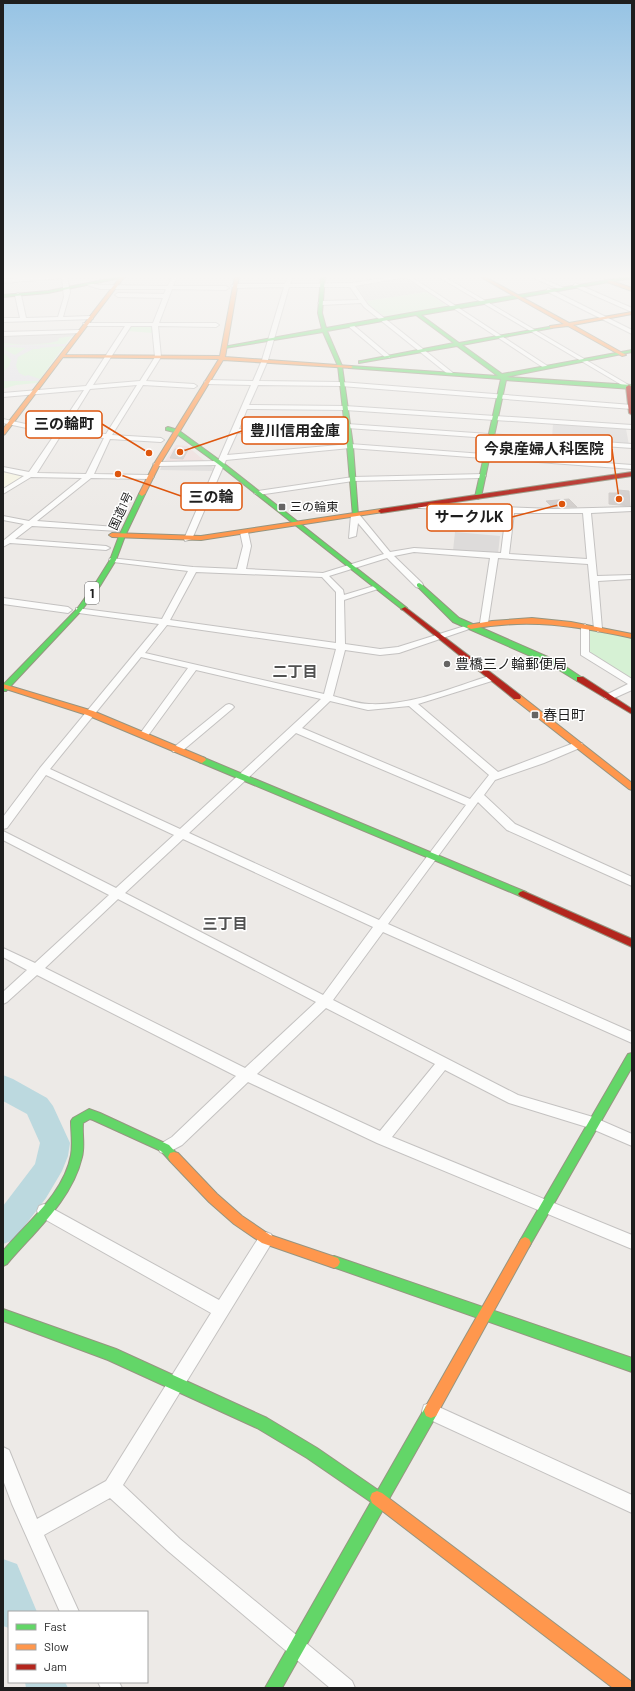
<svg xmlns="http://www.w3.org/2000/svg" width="635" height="1691" font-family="Barlow,'Noto Sans JP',sans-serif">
	<rect width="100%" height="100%" fill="#edeae7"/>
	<!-- commercial -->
	<path fill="#eededd" d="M176,445L187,446L206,462H164Z"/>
	<!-- education -->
	<path fill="#f6f4e3" d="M3,471L21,476V478L3,489Z"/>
	<!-- religious -->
	<path fill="#dbdad8" d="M405,277L427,292L367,301L356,285Z"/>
	<!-- park -->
	<path fill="#d6f1d4" d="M427,292L447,306L386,317L371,307L367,301Z
		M129,326H153V333L127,331Z
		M74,333L37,383L16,385L3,389V335Z
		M588,630L632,638V680L587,651Z"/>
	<!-- parking -->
	<path fill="#dddbda" d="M75,334L73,336L59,338L58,341L49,343L26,345L3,343V336Z
		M553,424L626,429L629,445L552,439Z
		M162,465H210L214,468V471L160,470Z
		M455,532L500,536L498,554L453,551Z"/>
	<!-- plaza -->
	<path fill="#e2e1e6" d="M67,344L65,346L39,348L41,349H33L18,357L16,366L19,373L25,376L28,375L40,379L39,381H3V372L9,366L11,360L3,352V349L15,355L26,348L3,347V345Z"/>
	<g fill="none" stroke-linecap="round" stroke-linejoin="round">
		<!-- river -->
		<path fill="#bcd9df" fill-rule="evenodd" d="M3,1075L13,1079L47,1098L53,1106L70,1143L68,1156L62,1171L46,1198L14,1240L3,1244V1206L35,1164L40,1143L27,1114L3,1101Z
			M3,1559L17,1564L37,1612H9V1628L3,1626Z
			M25,1682H65L68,1688H26Z"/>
	</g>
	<!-- building -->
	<path fill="#d2cecc" stroke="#d0ccc9" d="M175,449L188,450L183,459L170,458Z
		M618,490L629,491L630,506L609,504V493H618Z
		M569,499L577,507H552L546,501Z"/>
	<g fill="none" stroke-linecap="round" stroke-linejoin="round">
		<!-- street casing -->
		<g stroke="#c4c2c1" stroke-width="2">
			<path id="street" d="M49,276H67L70,292L63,317L91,316L93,319L3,322V318H20L15,295L18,293L21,295L26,318L58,317L64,297L62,278L3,283V279Z
				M172,276H177L173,286H226L229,288L226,290L172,289L159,323H216L219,325L216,327L158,326L161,357L146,381L194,384L197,386L194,388L143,385L112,435L161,438L164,440L161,442L110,439L94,474L150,475L154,477L150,479L91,478L37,521L116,527H119V531L32,526L15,539L106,546L110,548L106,550L10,543L3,547V541L24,524L3,520V516L29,521L82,478L31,477L3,494V489L24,476L3,471V467L29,472L55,434L3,423V419L57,431L84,390L3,397V393L86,386L125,326H85L83,323H153L163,298L118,297L115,295L118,293L164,294L166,289H100L87,285V283L100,285L168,286ZM131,326H152L155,357L140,381L93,385ZM137,385L106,434L64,431L90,389ZM61,435L104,438L86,474L37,473Z
				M288,276H293L290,284L352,283L398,276H410L549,367L544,368L406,277L355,286L368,305L453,373V375H449L364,307L361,303L321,305L318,303L321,301L359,300L350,287H289L268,360L259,381L341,382L632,405V409L341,386L258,385L249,405L345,406L632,425V429L345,410L247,409L239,429L347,424L632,444V448L347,428L237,433L227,455L350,444L632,465V469L350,448L226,460L192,539L185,541L184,539L216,465L157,466L153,464L157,462L218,461L251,385L207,384L204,382L207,380L253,381L262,360L284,287L234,288L231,286L234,284H285Z
				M437,276H443L632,387L627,388Z
				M529,276H536L564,288L559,289Z
				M575,283L632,308V312L573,286Z
				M548,288L632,330V334L546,291Z
				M348,324H352L390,356V358H386L348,326Z
				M79,330L82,332L81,333L3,336V332Z
				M485,474L486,476L482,478L353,481L258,495L254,493L258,491L353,477Z
				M418,504L553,509L632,507V511L591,513L597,576L632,575V579L598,581L602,629L598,632L594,629L588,564L498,558L488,623L484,626L480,623L490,558L414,552L394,556L422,583L423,585L419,588L416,587L387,558L329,576L343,590L344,595L377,585L381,588L344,600L345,644L380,649L398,647L468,625H474L475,627L399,653L380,655L345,650L333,696C345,699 358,704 369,704C410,706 451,688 489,676H495V680L418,704L498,772L574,743H582L583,745L582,747L544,763L495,780L484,795L515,824L632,877V886L507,830L478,802L388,924L632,1032V1043L383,932L333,1000L518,1095L593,1117L632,1134V1146L590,1128L509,1103L445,1070L392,1137L632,1235V1249L377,1143L248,1082L182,1145L165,1154L160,1152L158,1148L160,1144L172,1137L236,1076L37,975L7,1002L3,1004V992L27,970L3,957V948L35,963L109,895L3,840V831L116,888L174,835L46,775L7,828L3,829V817L40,768L159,624L79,613L76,612V608L162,619L188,571L113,562L109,560L110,558L193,567L237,569L243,546L240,532L244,530L248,532L251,546L246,569L323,573L384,554L358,523L356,536L349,538L351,515L355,513H358L390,552L414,548L501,553L506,513L421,508H418ZM514,513H583L587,559L509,554ZM196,572L322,577L336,592V643L170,620ZM167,625L336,649L324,694L145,653ZM141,657L188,668L139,735L144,738L147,737L196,670L321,699L180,829L50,769ZM330,701L368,710L409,706L489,775L470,799L302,728ZM296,733L466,805L379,920L189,833ZM183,839L373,927L323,995L125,893ZM118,899L316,1002L245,1068L45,968ZM326,1008L435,1064L380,1131L257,1074Z
				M3,598L68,607L72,610L68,613L3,604Z
				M585,624L589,627V652L632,679V690L612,699H606L604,697L606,695L628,684L581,655V627Z
				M229,704L232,705L234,707L232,709L181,752H173L172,750L173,748L226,705Z
				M44,1204L219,1300L261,1234L266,1232L271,1234L274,1239L271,1244L123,1485L180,1539L352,1681L355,1688H330L168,1551L110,1498L44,1535L79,1612H60L12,1504L3,1480V1447L9,1450L37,1519L106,1481L211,1313L39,1216L37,1211L39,1206Z
				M430,1403L632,1495V1513L424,1417L422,1411L424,1405Z
				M98,1682H119L122,1688H101Z"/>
		</g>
		<!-- fast casing -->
		<g stroke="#969580" stroke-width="2">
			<path id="fast" d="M123,276H130L48,293L3,297V295L48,291Z
				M321,276H325L322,313L326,328L416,312L632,276V278L421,315L459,343L554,326L552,328L462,345L502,374L632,350V352L506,377L632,385V389L506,380L481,497L478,499L475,497L501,379L349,368V367L351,366L498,376L457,346L359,363V361H361L454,343L416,315L327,331L342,366L353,446L358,515L353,516L347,446L338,366L323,332L225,348L223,347L322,329L318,313Z
				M168,427L178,430L222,462L407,608V610H403L218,464L174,432L166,430V428Z
				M142,492L145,494L125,536L116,560L100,586L81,611L6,691H3V685L77,609L95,584L110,560L119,536L139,494Z
				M419,583L421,584L459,618L557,661L584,679L580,681H577L551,665L453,622L417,586V584Z
				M202,757L526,892L528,894L526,896H520L199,762L198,760Z
				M632,1053V1067L529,1247L525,1249L521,1247L519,1243L521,1239L628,1054Z
				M89,1109L100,1113L169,1145L180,1157L178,1161L174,1162L170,1161L161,1151L93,1120L90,1119L83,1123C82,1135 85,1146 82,1157C72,1200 35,1231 7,1264L3,1266V1251C27,1222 64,1194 71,1155C73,1144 71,1132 71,1121L73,1118Z
				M334,1256L632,1358V1372L330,1266L328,1262L330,1258Z
				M3,1309L116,1349L267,1418L317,1448L378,1490L426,1406L431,1404L436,1406L438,1411L436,1416L282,1688H265L371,1502L307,1458L257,1428L108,1360L3,1321Z"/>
		</g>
		<!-- slow casing -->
		<g stroke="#969580" stroke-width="2">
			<path id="slow" d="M121,276H125L65,355L220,356L235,276H239L225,357L351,366L353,367L351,368L223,360L160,464L145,494L142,496L139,494L154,464L219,359L63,357L5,434L3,435V429Z
				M479,276H483L569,323L632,312V314L573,325L626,355L622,356L568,326L550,328V326L564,324Z
				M609,280L632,288V291L607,282Z
				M381,509L383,510V512L201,540L112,537L109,535L112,533L201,536Z
				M532,618L571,622L632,634V638C575,626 529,618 471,629L467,627L468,625L492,621Z
				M3,684L93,711L205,758L206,760L202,763L199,762L87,715L3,688Z
				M514,695H520L632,783V790L629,789L514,699L513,697Z
				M174,1152L178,1153L217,1194L242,1216L270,1235L338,1258L340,1262L338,1266L334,1268L262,1243L234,1224L209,1202L170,1161L168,1157L170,1153Z
				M525,1237L529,1239L531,1243L529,1247L436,1416L431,1418L426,1416L424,1411L426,1406L521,1239Z
				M377,1491L382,1493L632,1682V1688H613L372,1503L370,1498L372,1493Z"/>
		</g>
		<!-- jam casing -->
		<g stroke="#969580" stroke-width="2">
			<path id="jam" d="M629,385L632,387V415L629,413L626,387Z
				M632,472V476L381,513L378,511L381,509Z
				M405,607L520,695L521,697L520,699H514L403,610L401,609Z
				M577,677H583L632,709V714L577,681Z
				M523,891L632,939V947L520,896L518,894L520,892Z"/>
		</g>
		<!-- street -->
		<use href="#street" fill="#fcfcfb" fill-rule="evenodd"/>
		<!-- fast -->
		<use href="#fast" fill="#63d668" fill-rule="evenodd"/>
		<!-- slow -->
		<use href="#slow" fill="#ff974d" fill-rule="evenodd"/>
		<!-- jam -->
		<use href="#jam" fill="#b3261e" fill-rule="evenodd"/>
	</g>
	<!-- sky -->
	<linearGradient id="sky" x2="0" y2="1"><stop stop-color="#96c3e4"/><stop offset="0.54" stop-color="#f7f6f4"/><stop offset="1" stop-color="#f7f6f4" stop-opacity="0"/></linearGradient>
	<rect width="635" height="512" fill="url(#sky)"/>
	<!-- markers -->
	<g fill="#666564" stroke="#fff" stroke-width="1.5">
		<rect x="278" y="503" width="8" height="8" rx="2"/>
		<circle cx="447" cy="664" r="4"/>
		<rect x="531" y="711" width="8" height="8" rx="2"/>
	</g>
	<g text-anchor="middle" stroke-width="3" stroke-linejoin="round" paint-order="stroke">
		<!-- far-poi labels -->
		<g font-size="12" fill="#1e1e1e" stroke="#fff" text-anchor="start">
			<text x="290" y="511">三の輪東</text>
		</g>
		<!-- far-street labels -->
		<g font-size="12" fill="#1e1e1e" stroke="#fff">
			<text transform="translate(121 511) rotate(-65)" y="4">国道1号</text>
		</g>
		<!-- shield labels -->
		<rect fill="#fff" stroke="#626262" stroke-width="1" x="85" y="582" width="14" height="22" rx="3"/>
		<g font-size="13" font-weight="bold" fill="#1e1e1e">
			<text x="92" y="598">1</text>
		</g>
		<!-- poi labels -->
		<g font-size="14" fill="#1e1e1e" stroke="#fff" text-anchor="start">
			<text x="455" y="669">豊橋三ノ輪郵便局</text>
			<text x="543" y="720">春日町</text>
		</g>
		<!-- neighbourhood labels -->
		<g font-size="15" font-weight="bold" fill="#515151" stroke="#fff">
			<text x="295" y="677">二丁目</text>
			<text x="225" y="929">三丁目</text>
		</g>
	</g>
	<!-- callouts -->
	<path fill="none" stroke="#de560d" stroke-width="1.5" d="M149 453L102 424M180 452L242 431M619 499L612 449M118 474L181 496M562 504L512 517"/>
	<g fill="#de560d" stroke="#fff" stroke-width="1.5">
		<circle cx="149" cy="453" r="4"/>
		<circle cx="180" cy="452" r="4"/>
		<circle cx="619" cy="499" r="4"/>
		<circle cx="118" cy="474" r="4"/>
		<circle cx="562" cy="504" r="4"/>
	</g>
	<g fill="#fff" stroke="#de560d" stroke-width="1.5">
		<rect x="26" y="411" width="76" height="27" rx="4"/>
		<rect x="242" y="417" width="106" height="27" rx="4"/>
		<rect x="476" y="435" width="136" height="27" rx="4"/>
		<rect x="181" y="483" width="61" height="27" rx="4"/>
		<rect x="427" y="504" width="85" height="27" rx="4"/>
	</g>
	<g font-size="15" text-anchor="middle" font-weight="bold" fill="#1e1e1e">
		<text x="64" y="429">三の輪町</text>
		<text x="295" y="436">豊川信用金庫</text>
		<text x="544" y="454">今泉産婦人科医院</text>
		<text x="211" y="502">三の輪</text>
		<text x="469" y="522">サークルK</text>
	</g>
	<!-- border -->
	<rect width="635" height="1691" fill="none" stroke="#1e1e1e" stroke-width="8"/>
	<!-- legend -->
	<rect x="8" y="1611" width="140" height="72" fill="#ffffff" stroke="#a5a5a5"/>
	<rect x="16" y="1624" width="20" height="6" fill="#63d668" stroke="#a5a5a5"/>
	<text x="44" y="1631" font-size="12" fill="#1e1e1e">Fast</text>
	<rect x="16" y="1644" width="20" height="6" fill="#ff974d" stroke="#a5a5a5"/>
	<text x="44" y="1651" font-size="12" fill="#1e1e1e">Slow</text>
	<rect x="16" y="1664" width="20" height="6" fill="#b3261e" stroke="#a5a5a5"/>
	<text x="44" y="1671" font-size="12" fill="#1e1e1e">Jam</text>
</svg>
